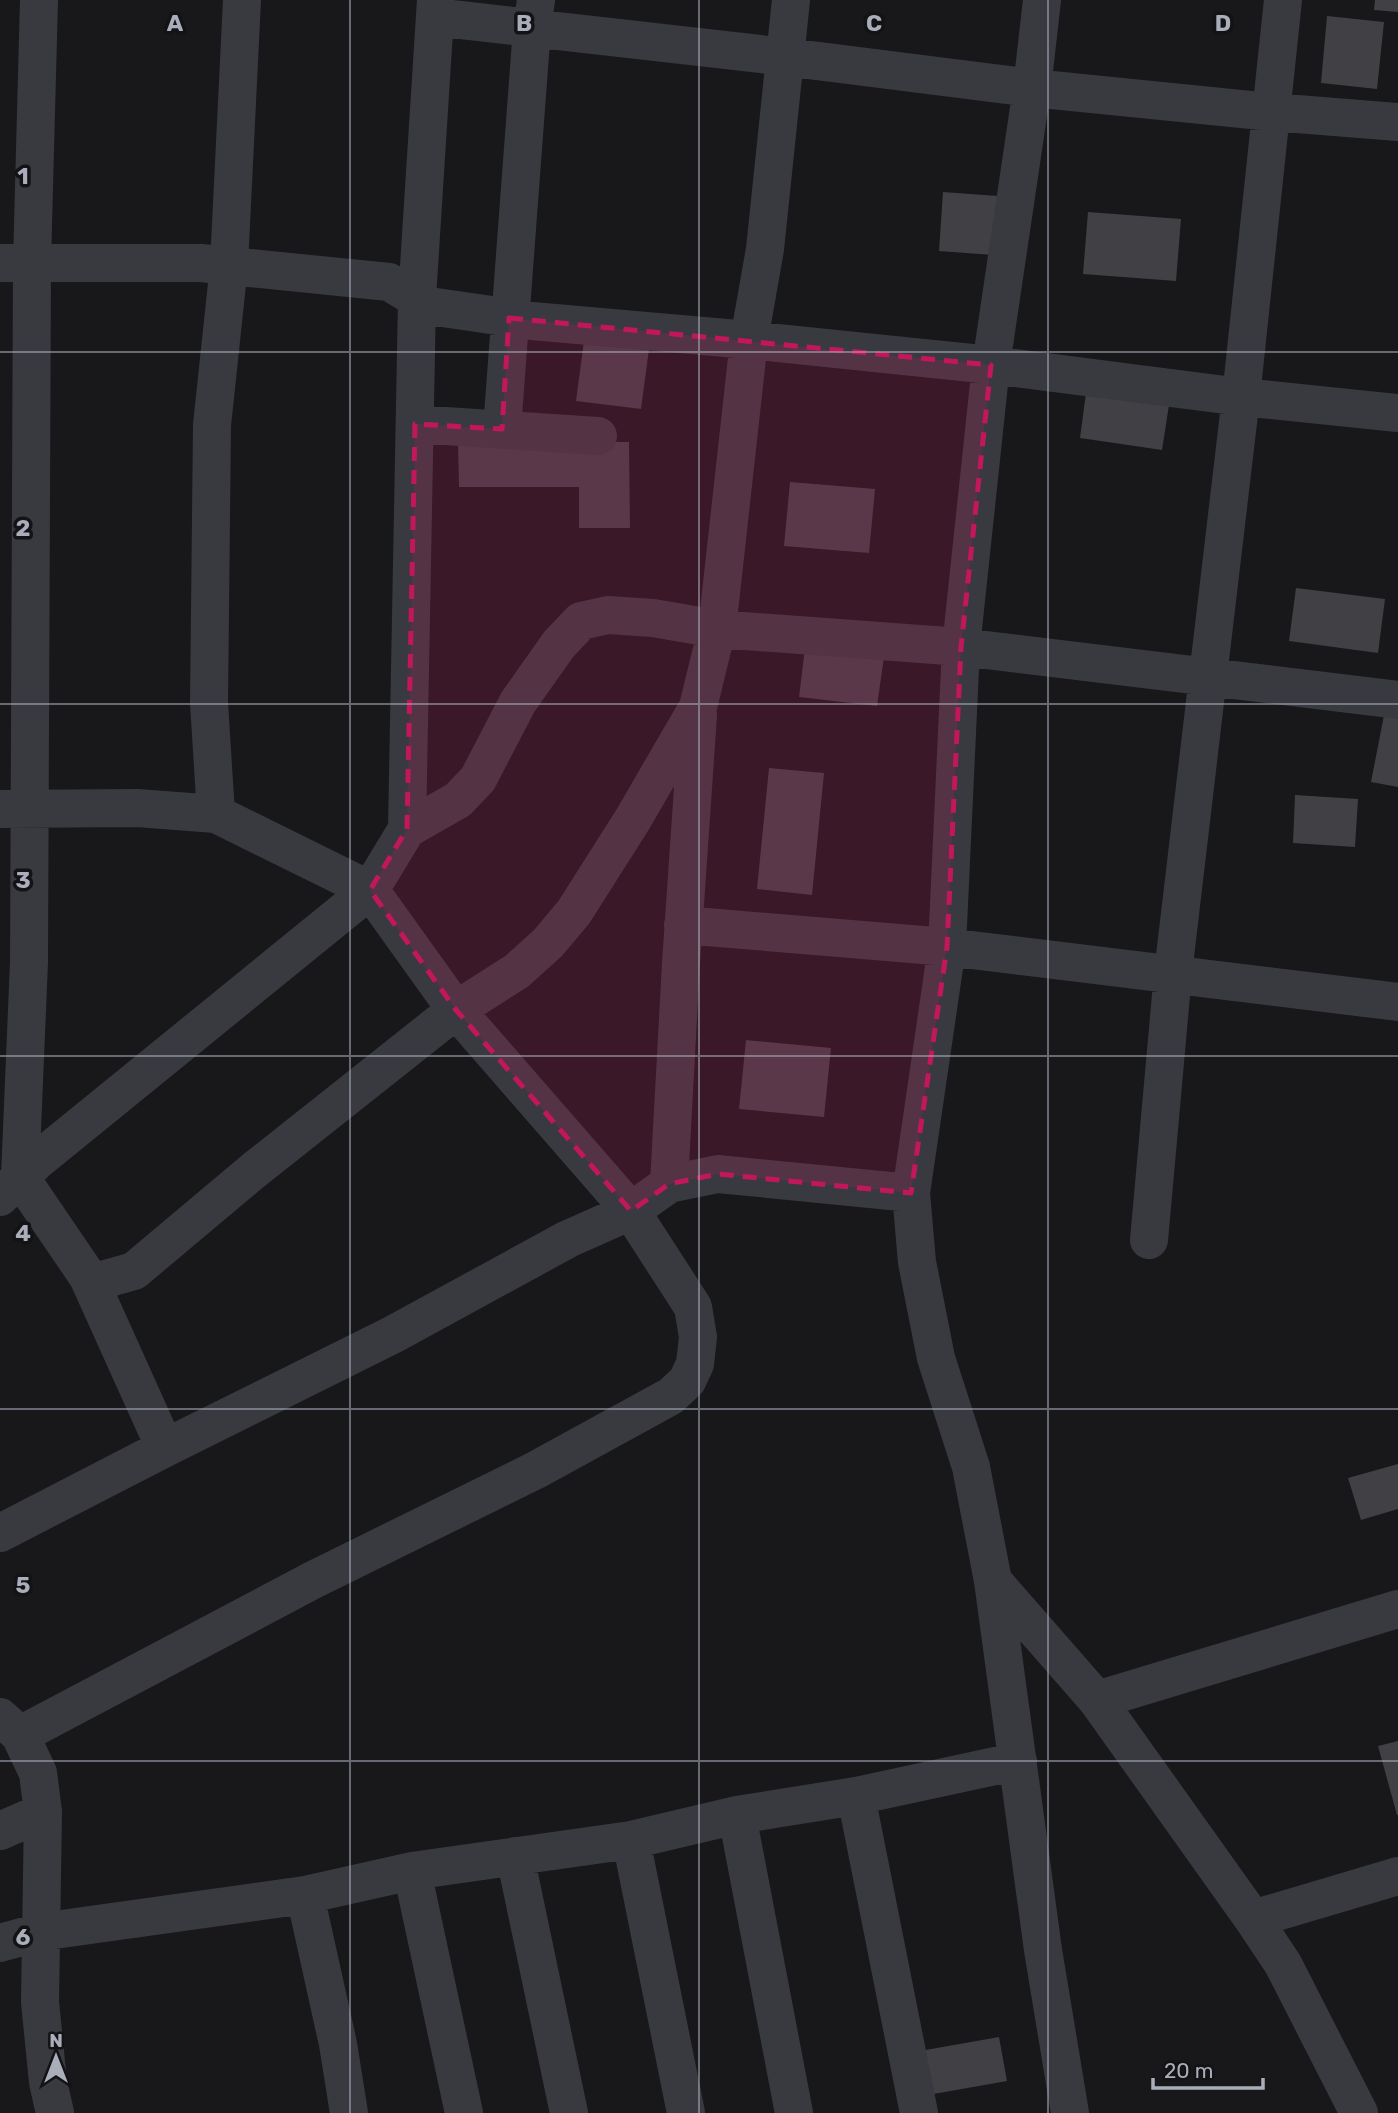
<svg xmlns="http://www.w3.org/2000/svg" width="1398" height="2113" font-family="Rubik,sans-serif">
	<rect width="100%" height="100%" fill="#18181b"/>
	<!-- building -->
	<path fill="#404045" d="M1375,0H1398V12L1374,10Z
		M1327,16L1384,22L1377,89L1321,83Z
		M943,192L998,196L993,255L939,251Z
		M1088,212L1181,219L1176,281L1083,274Z
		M584,341L649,349L641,409L576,401Z
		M1086,393L1169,405L1162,450L1080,438Z
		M458,442H629L630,528H579V487H459Z
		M790,482L875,489L869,553L784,546Z
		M1296,588L1385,599L1378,653L1289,641Z
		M805,648L884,657L877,706L799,697Z
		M1385,710L1398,713V787L1371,782Z
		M769,768L824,773L812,895L757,889Z
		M1295,795L1358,799L1355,847L1293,843Z
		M746,1040L831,1048L824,1117L739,1109Z
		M1398,1464V1509L1361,1520L1348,1478Z
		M1398,1741V1815H1397L1378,1746Z
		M999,2037L1007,2081L928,2095L920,2051Z"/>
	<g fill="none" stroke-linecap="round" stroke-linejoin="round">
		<!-- street -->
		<path stroke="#393a40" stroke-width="38" d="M39,0L32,263L29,962L20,1177L88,1277L102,1280L134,1271L253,1171L456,1010L517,971L548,943L574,912L633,819L698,707L717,629L749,340L765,249L791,0
			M1042,0L1032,88L991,365L961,647L947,947L911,1193L917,1262L936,1358L971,1467L993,1581L1043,1950L1070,2113
			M435,17L786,57L1032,88L1272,112L1398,122
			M0,263H201L389,282L429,306L532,321L749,340L991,365L1241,397L1398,413
			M415,424L598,436
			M502,429L532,28L536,0
			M0,809L137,808L216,814L370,890L456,1010L631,1211L693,1307L698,1337L695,1364L687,1381L671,1396L536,1470L313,1580L20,1735
			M216,814L209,703L212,425L229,265L242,0
			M407,829L417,298L436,0
			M683,925L947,947L1398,1002
			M669,1184L681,963L698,715
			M0,1197L38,1160L370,890L407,829L458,800L478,779L518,702L559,644L581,621L608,615L653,618L717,629L961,647L1398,700
			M1149,1240L1173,973L1241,397L1283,0
			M88,1277L165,1448
			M0,1533L165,1448L394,1334L568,1239L631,1211L669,1184L718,1174L911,1193
			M993,1581L1097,1700L1253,1919L1283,1964L1359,2113
			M1097,1700L1398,1609
			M0,1717L20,1735L38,1773L43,1812L40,2002L48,2082L55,2113
			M856,1796L919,2113
			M737,1815L794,2113
			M0,1831L43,1812
			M631,1840L686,2113
			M515,1856L569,2113
			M412,1871L464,2113
			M1253,1919L1398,1876
			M0,1943L40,1932L305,1895
			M349,2113L338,2044L305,1895L412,1871L631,1840L737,1815L856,1796L1018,1761"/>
	</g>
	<!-- marked area -->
	<path fill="#c2185b" fill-opacity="0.2" stroke="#c2185b" stroke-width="5" stroke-dasharray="14 9" stroke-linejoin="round" d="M509,318L991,365L961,647L947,947L911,1193L718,1174L669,1184L631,1211L456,1010L370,890L407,829L415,424L502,429Z"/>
	<!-- grid -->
	<path fill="none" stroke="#aaaebb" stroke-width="2" stroke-opacity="0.55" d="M350,0V2113M699,0V2113M1048,0V2113M0,352H1398M0,704H1398M0,1056H1398M0,1409H1398M0,1761H1398"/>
	<g font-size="23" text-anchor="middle" font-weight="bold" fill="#aaaebb" stroke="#131316" stroke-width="7" stroke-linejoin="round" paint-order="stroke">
		<text x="175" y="31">A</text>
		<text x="524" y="31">B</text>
		<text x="874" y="31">C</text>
		<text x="1223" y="31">D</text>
		<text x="23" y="184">1</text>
		<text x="23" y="536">2</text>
		<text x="23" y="888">3</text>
		<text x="23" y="1241">4</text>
		<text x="23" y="1593">5</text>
		<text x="23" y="1945">6</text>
	</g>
	<!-- north arrow -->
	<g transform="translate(56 2057)" stroke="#131316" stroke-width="5" paint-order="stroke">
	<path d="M0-5L12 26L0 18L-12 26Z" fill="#aaaebb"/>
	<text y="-10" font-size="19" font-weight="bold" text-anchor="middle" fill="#aaaebb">N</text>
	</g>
	<!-- scale -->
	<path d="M1153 2078v10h110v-10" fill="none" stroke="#aaaebb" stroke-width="3.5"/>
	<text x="1164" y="2078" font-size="21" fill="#aaaebb" stroke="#131316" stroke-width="5" paint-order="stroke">20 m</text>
</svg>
